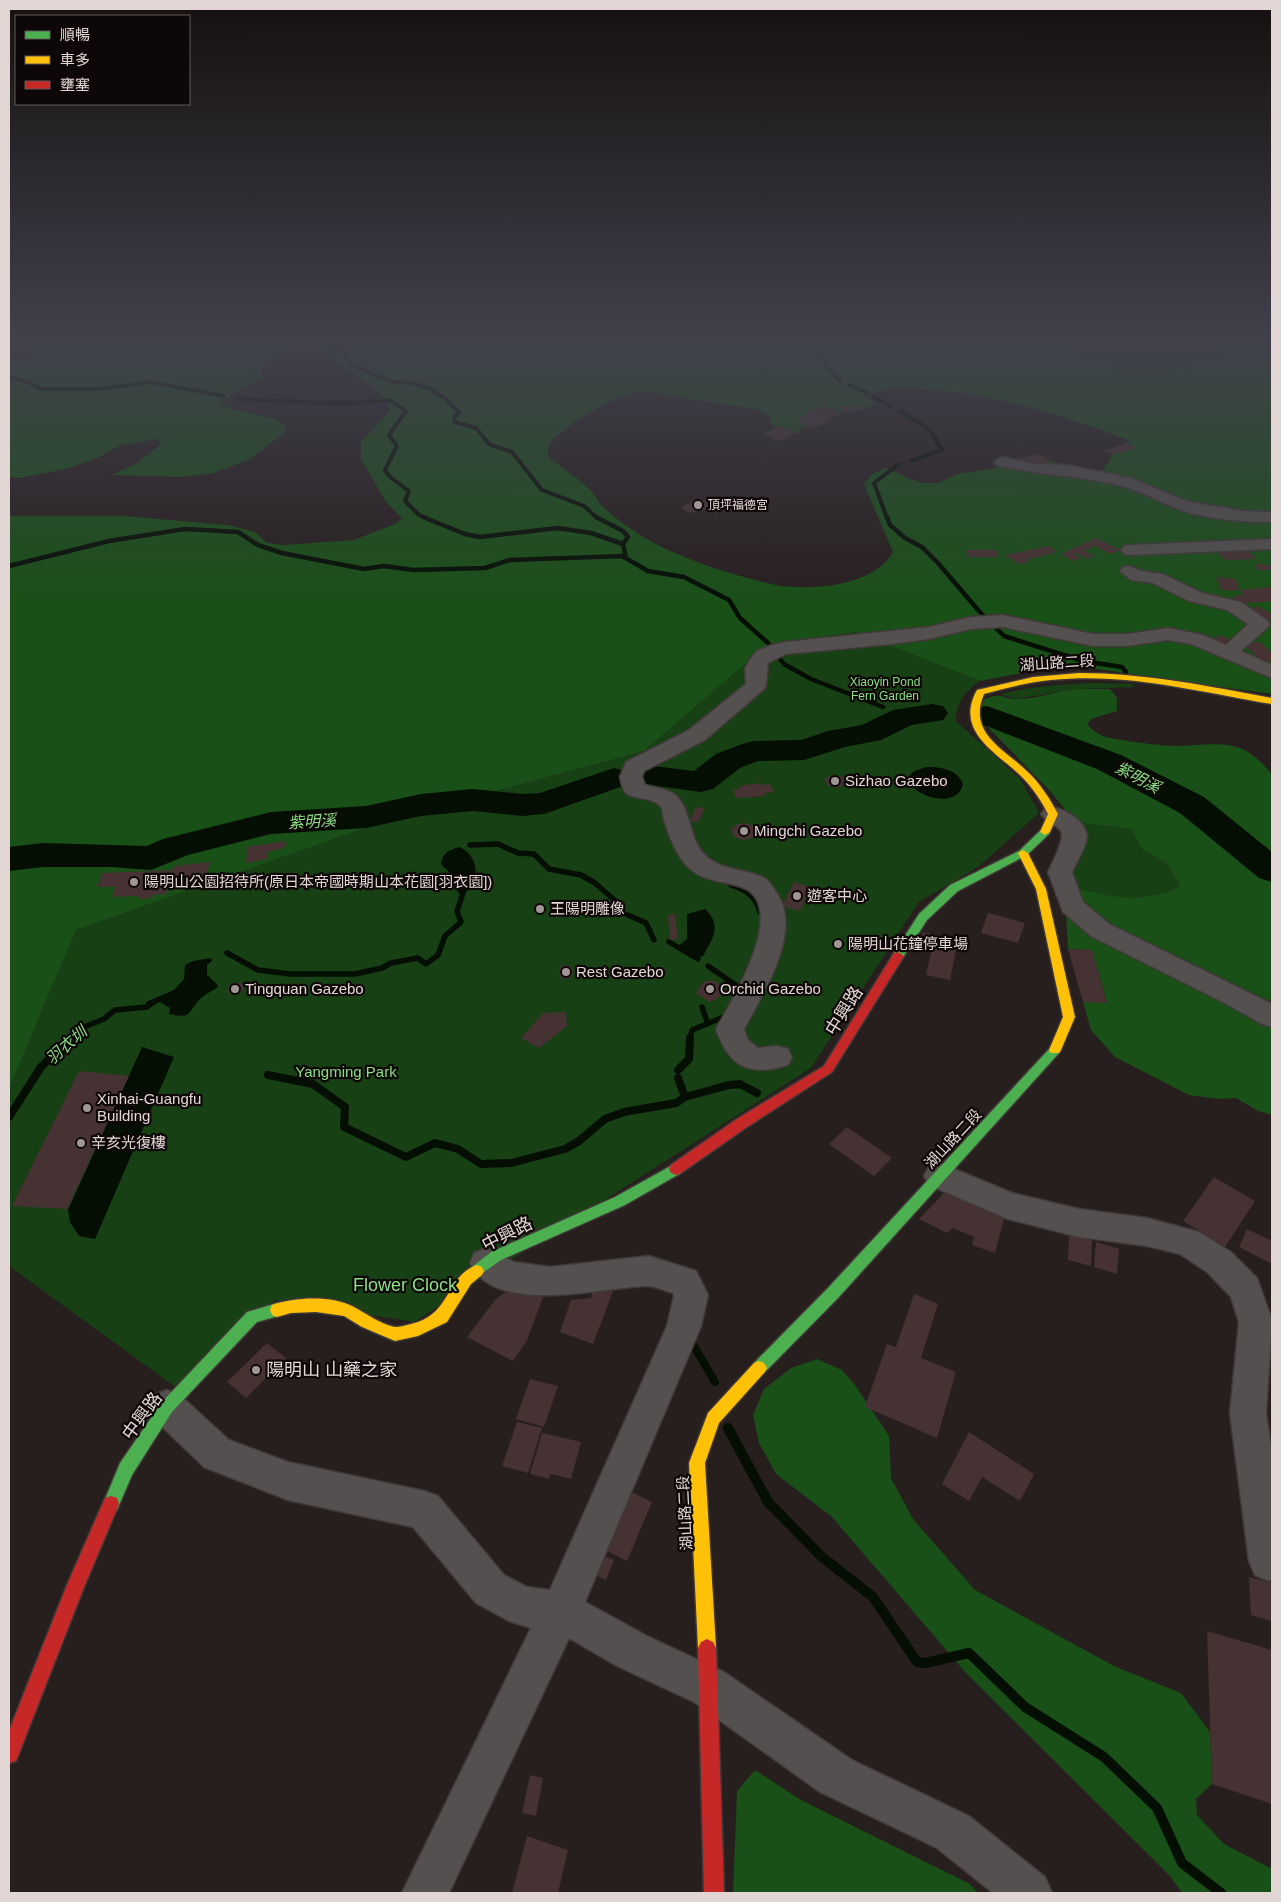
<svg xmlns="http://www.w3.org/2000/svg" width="1281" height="1902" font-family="Helvetica,'Noto Sans TC',sans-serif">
	<rect width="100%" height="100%" fill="#271e1e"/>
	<!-- green -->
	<path fill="#174014" d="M1048,340H1189L1228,353L1149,382Z
		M855,632L980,681C964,693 957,701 956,721L1020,779L1039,813L978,867L919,902L811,1068L414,1322L275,1300L174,1386L9,1266V1089L76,930L382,822L644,751L765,647Z
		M1097,683L1133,684V687L1075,689L1016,699L1001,694C1033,686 1064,684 1097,683Z
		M1075,822L1133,829L1140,847L1167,864L1180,886L1151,897L1117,898L1071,887L1067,872Z"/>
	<!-- forest -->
	<path fill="#195017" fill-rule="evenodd" d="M49,340H1048L1149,382L1227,353L1189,340H1272V694L1089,668H1047L980,681L855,632L765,647L644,751L382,822L76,930L9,1089V516H123L228,525L255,532L267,543L284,545L354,540L397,523L402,518L386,502L361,459V442L390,410L381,393L309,343L259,366L262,377L220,402C228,413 269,412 286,426L285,432L250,459L213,473L183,477L111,475L137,463L161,444L158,439L121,445L93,460L69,468L20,478L9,477V362C24,363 30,355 37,344ZM902,388C981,389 1057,413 1131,441L1127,443L1136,448L1113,455L1101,472L1072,473L1052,461L1027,466L1016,459L996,468L957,474L939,483H921L885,468L872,474L864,484L893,552C874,587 807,592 771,584C733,575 691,562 656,544C637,534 615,519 600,504C597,500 595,495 591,491C580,479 563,469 549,458L547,448L555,437L577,420L611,401L633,393L650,392L759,410L770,416V423L776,428L778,426L799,433L801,431L798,429L808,426L797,422L801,420L798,419L811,412L810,411L825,406L842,413L845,411L839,407L863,409L878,403L862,397L883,390Z
		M1075,689H1110L1117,698V711L1091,719L1087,725C1091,728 1097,734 1103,736C1114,740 1163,746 1175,746C1218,745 1242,735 1272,775V1001L1253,997L1264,1023L1272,1027V1115L1258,1111L1236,1098L1219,1099L1189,1095L1115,1057L1091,1030L1083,1002H1107L1092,950L1068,949L1066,915L1071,887C1112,897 1141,905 1180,886L1167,864L1140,847L1132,829L1075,822L1051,792L980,719L983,700C1003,691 999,698 1016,699C1030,700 1060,691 1075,689Z
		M817,1359L842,1370L855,1385L889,1436L891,1478L913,1519L975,1590L1116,1667L1181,1693L1210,1732L1212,1784L1196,1799L1197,1815L1224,1844L1272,1869V1893H1182L1170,1876L966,1673L832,1517L776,1474L759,1443L753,1415L764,1389L791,1368Z
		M755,1770L801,1800L970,1884L978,1893H733L737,1791Z"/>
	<!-- water -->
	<path fill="#040e03" d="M927,767C941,767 957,769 963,784C958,808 922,799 911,785L910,775L914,771Z
		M459,847C480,854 483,890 459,894L450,873L441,864C442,853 449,850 459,847Z
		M705,909C723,926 712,939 703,956L695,958L679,946L687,939V914Z
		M211,958L212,961L207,965V975L217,984L218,987C212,991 202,996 198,1001C186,1016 190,1018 169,1014L170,1008L160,1002L149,1008L147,1007L146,1002L174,990L184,979L185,965L193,961Z
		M142,1047L174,1057L95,1239L79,1236L70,1222L68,1210Z"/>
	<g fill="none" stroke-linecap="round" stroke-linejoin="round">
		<!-- stream-far4 -->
		<path stroke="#040e03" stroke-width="4" d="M311,342L332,345L345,352L349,364L392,382L412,383L428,388L445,398L459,413L454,418L455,422L476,428L489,444L512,452L542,490L584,506L597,518
			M823,360L824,362
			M827,366L840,381
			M9,377L30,383L41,389H100L150,382L224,396
			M849,385L868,393
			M873,396L890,406
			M239,399C289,401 340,406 389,400L406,411L389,435L397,446L385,470L390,477L409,491L405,501L419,515L426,518
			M900,411L930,430L942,450L911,461
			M887,518L874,483L899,464"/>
		<!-- stream-far3 -->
		<path stroke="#040e03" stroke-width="4.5" d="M423,517L465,534L480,537L558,528L591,533L623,544
			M596,517L623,531L628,537L623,544L626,558
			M887,517L890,525L905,538L922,547L938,563L978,610L1004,636L1083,661L1122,667L1126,672
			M9,566L109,541L185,529L238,532L258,545L282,553L364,569L384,566L413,570L485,568L510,560L622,556L648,571L684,577L729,600L740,618L768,643L784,664L811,679L883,707
			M901,715L904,717"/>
		<!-- stream-far2 -->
		<path stroke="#040e03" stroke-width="5.5" d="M470,845L498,844L518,853L534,854L549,869L581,875L595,883L620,905
			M731,885C746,890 756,896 760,912
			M628,915L646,923L654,940
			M669,942L698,959
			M227,953L258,970L290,974H355L382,968L391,963L418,958L426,964L438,955L445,936L461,922L457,911L465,887
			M708,966L737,986L743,987L742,989
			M702,1007L708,1024
			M69,1039L84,1027L104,1019L115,1010L147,1007L153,1002
			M690,1039L692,1030L726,1016L728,1012"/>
		<!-- stream-far1 -->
		<path stroke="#040e03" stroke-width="8" d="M678,1070L689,1059L690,1038
			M268,1075L313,1084L345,1107L344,1127L406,1157L435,1143L458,1149L481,1164L511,1163L565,1149L579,1141L605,1119L624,1112L676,1103L685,1097L729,1085L740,1084L757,1093
			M678,1078L685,1097
			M9,1117L41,1067L70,1038
			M689,1338L715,1382"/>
		<!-- stream -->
		<path stroke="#040e03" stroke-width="10" d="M728,1428L768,1502L822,1557L873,1597L917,1662L925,1663L969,1653L1025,1707L1104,1757L1157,1808L1182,1863L1221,1893"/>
		<!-- river -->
		<path fill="#040e03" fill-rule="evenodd" d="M932,704L943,706L948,713L943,720L912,725L881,740L845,747L804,760L758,761L740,768L713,789L701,792L635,783L630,776L635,769L654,766L694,771L716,754L742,744L753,741L801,740L828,731L862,725L893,710Z
			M987,706L1121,755L1204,797L1272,852V882L1259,878L1180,813L1097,769L976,722L971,715L976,708Z
			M614,768L626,771L631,778L626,785L544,814L522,816L473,811L421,816L366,828L271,834L188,855L151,870L111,867H43L9,871V847L43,843L147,846L163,839L271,812L366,806L421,794L473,789L522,794L540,793Z"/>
	</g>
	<!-- building -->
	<path fill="#463232" d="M854,405L869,409L849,412L838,408Z
		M825,406L842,413L825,420L831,422L812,428L797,422L801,420L797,419L811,412L809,411Z
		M778,426L797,432L783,440L776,441L772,440L776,438L764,434Z
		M1127,443L1137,448L1113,455L1103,451Z
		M1040,454L1052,461L1027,466L1016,459Z
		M716,500L711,508L689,513L681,507L695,501Z
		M1096,538L1120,550L1110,554L1095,546L1084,551L1095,556L1088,559L1076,553L1074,554L1081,558L1073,561L1061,554Z
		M1049,546L1057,552L1026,560L1029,562L1019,564L1005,555Z
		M966,550H996L999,557H968Z
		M1247,550L1256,559L1225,560L1217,552Z
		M1255,564L1272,565V570H1257Z
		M1216,577L1236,579L1240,589L1236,588L1237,591L1221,590Z
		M1272,587V601L1239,604L1232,596L1244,595L1239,590Z
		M1258,606L1272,614V619L1267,621L1247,610Z
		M1219,635L1232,640L1225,646L1212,641Z
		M1260,642L1272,653V661L1263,662L1243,644Z
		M881,679L886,680L890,685L887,687L878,684V681Z
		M833,775L843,777L845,784L837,788L827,785L825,778Z
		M760,783L761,785L770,784L774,792L765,793L766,796L736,798L733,790L740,789L739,786Z
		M696,807L705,808L698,823L690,821Z
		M747,823L756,827L755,829L758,833L753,838L743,840L734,837L731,829L737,824Z
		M286,841L284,848L267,852V859L246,863L247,847Z
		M210,862L206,877L171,878L166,894L153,895L151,898L138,899L139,896L112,897L115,887H97L102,873L173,870L174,866Z
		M794,882L811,887L800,911L782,906Z
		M988,913L1025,923L1018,943L981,933Z
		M675,914L678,939L670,940L668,915Z
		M923,932L958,940L950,980L926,975L932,948L920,945Z
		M1068,949L1092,950L1107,1003L1083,1002Z
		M559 972a7 7 0 1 1 14 0a7 7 0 1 1-14 0Z
		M704,981H715L722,987V992L717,999L709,1002L696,993Z
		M235,983H241L244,987L242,992L230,994L227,991L229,986Z
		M566,1012L567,1026L539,1048L521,1038L543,1013Z
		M79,1071L129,1076L67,1209L12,1206Z
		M847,1127L892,1158L874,1176L829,1144Z
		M1214,1177L1255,1201L1225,1247L1183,1221Z
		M949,1188L1006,1211L995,1253L972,1245L974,1237L953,1228L947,1233L919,1219Z
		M1247,1229L1272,1241V1264L1239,1247Z
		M1069,1234L1092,1240L1091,1266L1068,1260Z
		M1096,1242L1119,1249L1117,1274L1094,1267Z
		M610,1283L613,1291L593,1344L560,1332L571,1300L591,1298L593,1285Z
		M514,1285L545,1292L527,1340L513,1361L467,1337L495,1300Z
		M914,1294L938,1304L921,1358L956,1372L937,1438L865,1407L887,1344L896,1347Z
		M267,1343L286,1358L246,1398L227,1382Z
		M530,1379L558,1386L544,1427L516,1419Z
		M517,1422L542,1428L528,1473L502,1466Z
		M969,1432L1034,1474L1020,1501L982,1477L969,1501L942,1484Z
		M542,1433L581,1442L571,1479L551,1474L549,1479L530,1474Z
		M625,1489L652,1502L627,1561L599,1547Z
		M597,1553L614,1560L606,1580L589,1572Z
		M1249,1577L1272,1583V1621L1251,1615Z
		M1207,1631L1272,1650V1804L1212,1784Z
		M530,1775L543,1778L536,1816L522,1813Z
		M527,1836L568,1850L558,1893H512Z"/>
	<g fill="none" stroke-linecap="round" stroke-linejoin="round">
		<!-- street casing -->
		<g stroke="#403938" stroke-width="3">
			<path id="street" d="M1002,457L1035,464L1067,465L1130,478L1189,502L1243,511L1272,512V522C1244,522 1205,519 1178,509C1160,502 1143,492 1125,487C1082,475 1039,476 996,465L994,462Z
				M1272,539V549L1130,555L1124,554L1121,550L1124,546L1130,545Z
				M1129,566L1142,571L1163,574L1202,593L1241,602L1267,620L1270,624L1267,628L1241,651L1272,665V678L1191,644L1168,640L1128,646H1093L1003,627L971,629L929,639L892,644L786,654L768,663L766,686L763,690L705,740L644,771L642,777L645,785C654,787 666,789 674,794C692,808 688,837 704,854C720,871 744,868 764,878C769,880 773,887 776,892C804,930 763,994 744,1029L748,1040L758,1048L778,1046L788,1049L792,1057L788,1065C749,1077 729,1067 716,1029C731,1002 785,915 748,890C732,880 706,885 688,867C676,855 669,836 664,820C663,817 663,812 662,809C656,797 637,800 627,794C623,791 621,782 620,777L626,762L689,730L746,684L745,669L750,659L757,651L769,646L785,642L929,627L971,617L1003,615L1093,634H1128L1168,628L1203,635L1226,645L1248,624L1227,610L1189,601L1153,583L1131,580L1120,571L1123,567Z
				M1053,807C1066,810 1085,820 1087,836C1087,846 1076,863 1072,872L1083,902L1109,924L1272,1004V1027L1262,1024L1217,999L1091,936L1063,912L1048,872C1052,863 1067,837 1060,830C1055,824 1046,822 1041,814L1045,809Z
				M940,1163L1012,1193L1079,1209L1147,1218L1199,1232L1231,1252L1257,1278L1272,1320L1266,1413L1272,1454V1579L1269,1581L1255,1575L1249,1561L1230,1413L1239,1322L1231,1297L1207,1272L1180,1254L1147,1246L1079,1237L1008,1219L929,1185L924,1176L929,1167Z
				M486,1248L514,1262L550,1267L649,1256L696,1271L708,1295L701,1326L585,1602L647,1636L724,1672L852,1760L969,1816L1045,1877L1052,1893H993L937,1848L820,1792L694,1702L617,1666L569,1638L449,1893H402L531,1628L509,1621L476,1603L413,1527L288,1500L204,1467L154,1419L149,1407L154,1395L167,1390L180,1395L229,1440L288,1462L424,1491L438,1496L504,1575L527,1587L550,1590L667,1326L674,1296L673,1293C665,1291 655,1286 647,1286C601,1287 495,1317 470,1263L474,1253Z"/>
		</g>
		<!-- fast casing -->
		<g stroke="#403938" stroke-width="3">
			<path id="fast" d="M1045,829L1049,830L1050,832L1049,834L1027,855L958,891L927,920L902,959H894L892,956L919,914L950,885L1019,851L1041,830Z
				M1055,1045L1059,1047L1061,1050L1059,1053L838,1298L764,1373L759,1375L754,1373L751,1368L754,1363L828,1288L1051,1047Z
				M676,1163L681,1165L683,1169L681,1173L625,1205L501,1260L477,1277L472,1275L470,1271L472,1267L491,1252L615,1197Z
				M277,1303L282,1305L284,1310L282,1315L257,1322L172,1412L132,1475L117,1510L111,1512L105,1510L103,1504L120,1463L162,1402L247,1312Z"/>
		</g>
		<!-- slow casing -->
		<g stroke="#403938" stroke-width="3">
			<path id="slow" d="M1079,673C1144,673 1208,686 1272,698V704C1199,692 1127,672 1051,680C1029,682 1006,688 984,694C967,734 1005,749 1029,773C1041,785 1050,799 1058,814L1050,832L1045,835L1040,832L1048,814C1041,800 1032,787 1021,776C996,752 954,731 977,690L1033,677Z
				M1023,850L1028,853L1046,889L1075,1017L1061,1050L1059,1053H1051L1049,1050L1063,1017L1036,889L1018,853Z
				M477,1265L482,1267L484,1271L482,1275L471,1284L447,1322L418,1336L395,1341L362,1327L344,1316L316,1312L291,1313L277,1317L272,1315L270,1310L272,1305C294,1297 333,1295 354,1307C365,1313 384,1326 396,1327C400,1327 406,1325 411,1324C452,1315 445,1276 477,1265Z
				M759,1361L764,1363L767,1368L764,1373L719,1423L705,1463L716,1648L713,1654L707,1657L701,1654L698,1648L689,1463L708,1413L754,1363Z"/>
		</g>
		<!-- jam casing -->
		<g stroke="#403938" stroke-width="3">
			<path id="jam" d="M898,952L904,956L832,1072L747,1127L681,1173L676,1175L671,1173L669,1169L671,1165L737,1119L824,1066L894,953Z
				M111,1496L117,1498L119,1504L84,1587L16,1761L9,1763V1731L67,1585L105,1498Z
				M707,1639L713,1642L716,1648L724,1893H704L698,1648L701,1642Z"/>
		</g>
		<!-- street -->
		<use href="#street" fill="#545050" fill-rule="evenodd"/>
		<!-- fast -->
		<use href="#fast" fill="#4caf50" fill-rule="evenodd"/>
		<!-- slow -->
		<use href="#slow" fill="#ffc107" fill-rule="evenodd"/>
		<!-- jam -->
		<use href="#jam" fill="#c62828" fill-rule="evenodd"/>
	</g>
	<!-- sky -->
	<linearGradient id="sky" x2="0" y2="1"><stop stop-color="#151010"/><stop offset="0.56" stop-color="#41414c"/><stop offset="1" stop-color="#41414c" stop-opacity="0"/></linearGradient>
	<rect width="1281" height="607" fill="url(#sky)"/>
	<!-- markers -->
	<g fill="#a19695" stroke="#0e0707" stroke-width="2">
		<circle cx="698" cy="505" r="5"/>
		<circle cx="835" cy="781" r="5"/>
		<circle cx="744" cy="831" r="5"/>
		<circle cx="134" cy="882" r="5"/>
		<circle cx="797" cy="896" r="5"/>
		<circle cx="540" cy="909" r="5"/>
		<circle cx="838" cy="944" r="5"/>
		<circle cx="566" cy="972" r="5"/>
		<circle cx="235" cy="989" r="5"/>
		<circle cx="710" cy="989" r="5"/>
		<circle cx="87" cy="1108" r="5"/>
		<circle cx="81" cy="1143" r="5"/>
		<circle cx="256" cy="1370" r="5"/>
	</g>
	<g text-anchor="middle" stroke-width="4.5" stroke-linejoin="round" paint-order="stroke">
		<!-- far-poi labels -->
		<g font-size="12" fill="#e2d6d5" stroke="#0e0707" text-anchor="start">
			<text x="708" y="509">頂坪福德宮</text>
		</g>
		<!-- far-park labels -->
		<g font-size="12" fill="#8ade84" stroke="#0e0707">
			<text x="885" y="686">Xiaoyin Pond<tspan x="885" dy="14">Fern Garden</tspan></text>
		</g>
		<!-- street labels -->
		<g font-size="15" fill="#e2d6d5" stroke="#0e0707">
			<text transform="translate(1057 663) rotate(-4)" y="5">湖山路二段</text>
			<text transform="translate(953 1139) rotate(-47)" y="5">湖山路二段</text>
			<text transform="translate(685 1513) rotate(-93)" y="5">湖山路二段</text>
		</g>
		<!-- poi labels -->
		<g font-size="15" fill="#e2d6d5" stroke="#0e0707" text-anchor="start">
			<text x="845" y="786">Sizhao Gazebo</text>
			<text x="754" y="836">Mingchi Gazebo</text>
			<text x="144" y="887">陽明山公園招待所(原日本帝國時期山本花園[羽衣園])</text>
			<text x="807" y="901">遊客中心</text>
			<text x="550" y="914">王陽明雕像</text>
			<text x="848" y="949">陽明山花鐘停車場</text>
			<text x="576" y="977">Rest Gazebo</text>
			<text x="245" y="994">Tingquan Gazebo</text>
			<text x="720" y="994">Orchid Gazebo</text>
			<text x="97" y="1104">Xinhai-Guangfu<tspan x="97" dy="17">Building</tspan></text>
			<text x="91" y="1148">辛亥光復樓</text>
		</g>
		<!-- park labels -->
		<g font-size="15" fill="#8ade84" stroke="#0e0707">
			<text x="346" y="1077">Yangming Park</text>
		</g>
		<!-- water labels -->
		<g font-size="16" font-style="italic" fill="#89de84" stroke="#0e0707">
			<text transform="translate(1138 777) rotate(28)" y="6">紫明溪</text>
			<text transform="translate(312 821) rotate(-3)" y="6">紫明溪</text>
			<text transform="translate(66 1045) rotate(-41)" y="6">羽衣圳</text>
		</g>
		<!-- near-street labels -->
		<g font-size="18" fill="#e2d6d5" stroke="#0e0707">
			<text transform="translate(844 1011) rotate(-58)" y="6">中興路</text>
			<text transform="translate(507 1234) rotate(-27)" y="6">中興路</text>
			<text transform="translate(142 1416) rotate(-54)" y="6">中興路</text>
		</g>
		<!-- near-park labels -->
		<g font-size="18" fill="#8ade84" stroke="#0e0707">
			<text x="405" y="1291">Flower Clock</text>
		</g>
		<!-- near-poi labels -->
		<g font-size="18" fill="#e2d6d5" stroke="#0e0707" text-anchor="start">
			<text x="266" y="1376">陽明山 山藥之家</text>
		</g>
	</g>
	<!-- border -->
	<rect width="1281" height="1902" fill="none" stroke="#e2d6d5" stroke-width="20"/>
	<!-- legend -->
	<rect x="15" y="15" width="175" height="90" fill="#0e0707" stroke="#635a59"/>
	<rect x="25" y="31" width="25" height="8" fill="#4caf50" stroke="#635a59"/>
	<text x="60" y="40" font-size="15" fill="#e2d6d5">順暢</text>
	<rect x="25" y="56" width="25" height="8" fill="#ffc107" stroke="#635a59"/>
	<text x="60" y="65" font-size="15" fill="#e2d6d5">車多</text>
	<rect x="25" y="81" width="25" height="8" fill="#c62828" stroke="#635a59"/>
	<text x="60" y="90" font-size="15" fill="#e2d6d5">壅塞</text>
</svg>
